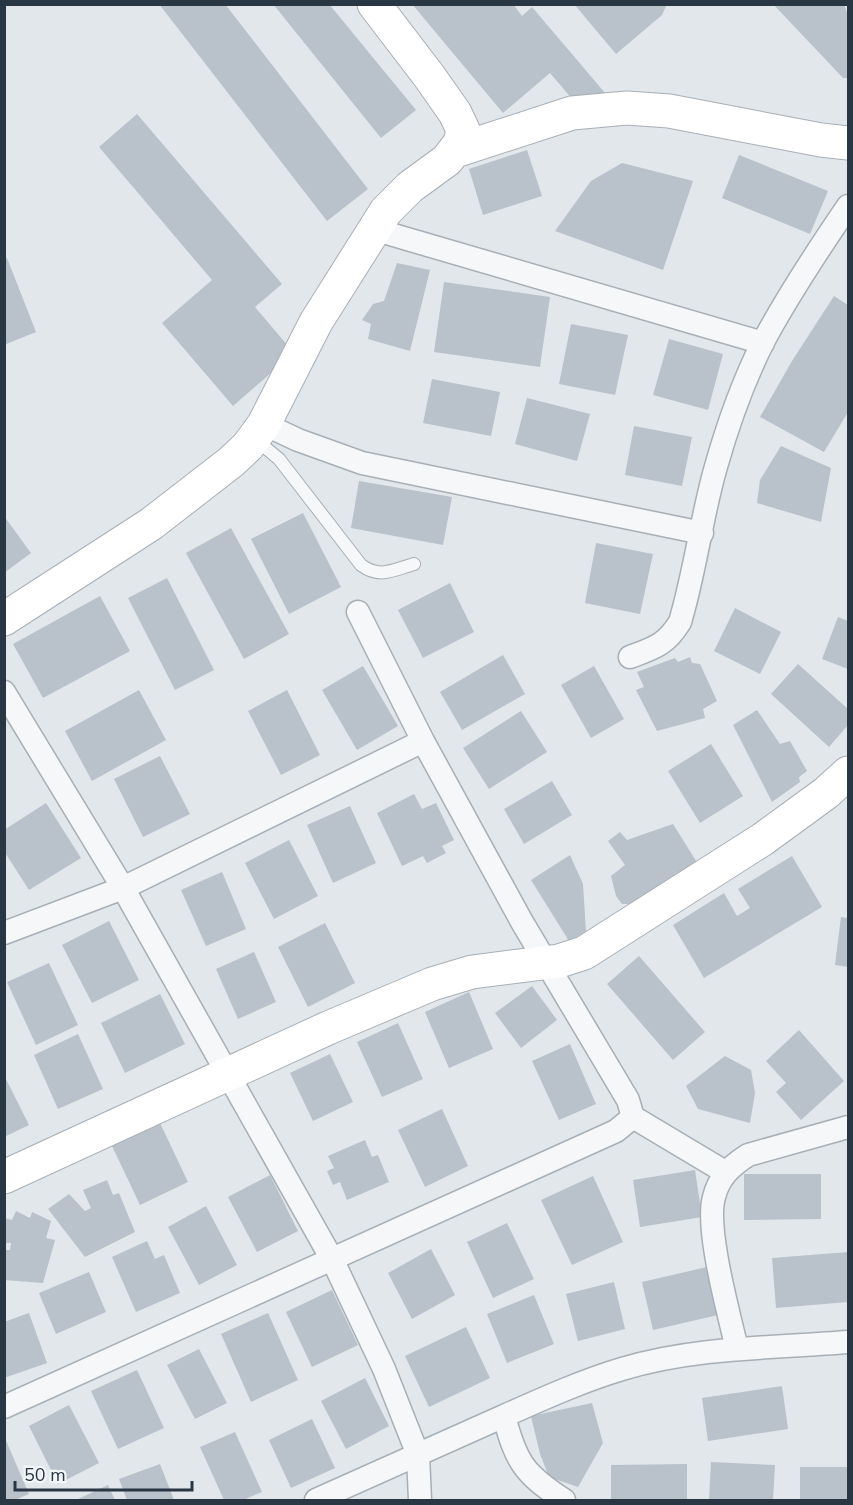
<svg xmlns="http://www.w3.org/2000/svg" width="853" height="1505" font-family="'Nunito Sans',sans-serif">
	<rect width="100%" height="100%" fill="#e2e7eb"/>
	<!-- building -->
	<path fill="#b9c1ca" d="M159,4H225L368,189L327,221Z
		M273,4H329L416,110L381,138Z
		M412,4H513L522,16L532,7L611,100L579,107L550,73L503,113Z
		M574,4H667L662,15L616,54Z
		M773,4H844L848,15V78H843Z
		M137,114L282,284L255,307L294,353L233,406L162,323L212,280L99,147Z
		M527,150L542,196L483,215L469,169Z
		M739,155L828,191L810,234L722,198Z
		M622,163L693,181L663,270L555,231L591,181Z
		M7,258L36,332L4,345V259Z
		M397,263L430,270L410,351L368,339L371,324L362,320L373,304L384,301Z
		M444,282L550,297L540,367L434,352Z
		M834,296L848,305V412L824,452L760,417L792,361Z
		M571,324L628,335L615,395L559,384Z
		M669,339L723,354L708,410L653,395Z
		M432,379L500,392L491,436L423,423Z
		M527,398L590,414L577,461L515,444Z
		M634,426L692,437L682,486L625,475Z
		M781,446L831,468L821,522L757,503L760,480Z
		M359,481L452,497L443,545L351,528Z
		M303,513L341,587L289,614L251,539Z
		M4,516L31,553L4,573Z
		M231,528L289,634L244,659L186,553Z
		M596,543L653,554L640,614L585,603Z
		M167,578L214,670L175,690L128,598Z
		M450,583L474,632L423,658L398,610Z
		M100,596L130,651L43,698L13,644Z
		M735,608L781,632L760,674L714,651Z
		M838,617L848,621V669L822,659Z
		M503,655L525,694L462,730L440,692Z
		M690,657L692,663L700,664L717,701L703,709L705,718L657,731L636,690L644,687L637,672L675,658L678,662Z
		M798,664L848,709V725L829,747L771,694Z
		M363,666L398,726L357,750L322,690Z
		M594,666L624,719L591,738L561,685Z
		M139,690L166,740L92,781L65,731Z
		M287,690L320,755L281,775L248,711Z
		M757,710L780,744L790,741L807,771L799,777L800,782L772,802L733,725Z
		M521,711L547,752L489,789L463,748Z
		M711,744L743,796L700,823L668,771Z
		M160,756L190,814L143,837L114,779Z
		M552,781L572,815L524,844L504,809Z
		M414,794L422,809L436,803L454,840L442,846L446,853L427,863L423,856L402,866L377,813Z
		M46,803L81,858L29,890L4,851V830Z
		M350,806L376,863L333,883L307,825Z
		M673,824L698,864L631,904H622L616,896L611,876L625,865L608,841L620,832L627,840Z
		M289,840L318,896L274,919L245,863Z
		M570,855L583,884L586,932L569,941L531,880Z
		M792,856L822,907L704,978L673,925L724,893L737,916L750,908L738,889Z
		M222,872L246,929L206,946L181,890Z
		M841,917L848,918V967L835,965Z
		M109,921L139,980L92,1003L62,945Z
		M325,923L355,983L308,1007L278,947Z
		M254,952L276,1002L238,1019L216,969Z
		M639,956L705,1032L673,1060L607,984Z
		M49,963L78,1025L36,1045L7,982Z
		M532,986L557,1020L521,1048L495,1013Z
		M469,992L493,1049L449,1068L425,1012Z
		M160,994L185,1044L125,1073L101,1023Z
		M398,1023L423,1079L382,1097L357,1042Z
		M799,1030L844,1081L801,1120L776,1092L786,1083L766,1061Z
		M78,1034L103,1089L58,1109L34,1055Z
		M570,1044L596,1104L559,1120L532,1061Z
		M330,1054L353,1102L313,1121L290,1073Z
		M725,1056L751,1070L755,1093L750,1123L698,1109L686,1086Z
		M4,1075L29,1125L4,1137Z
		M442,1109L468,1166L425,1187L398,1130Z
		M160,1123L188,1182L140,1205L112,1146Z
		M365,1140L372,1157L378,1155L389,1182L347,1200L340,1182L333,1185L327,1171L334,1168L328,1156Z
		M695,1170L702,1217L640,1227L633,1180Z
		M744,1174H821V1219L744,1220Z
		M270,1175L298,1231L257,1252L228,1197Z
		M593,1176L623,1242L572,1265L541,1200Z
		M107,1180L113,1195L119,1193L135,1232L85,1257L48,1209L69,1194L85,1211L91,1208L83,1190Z
		M206,1206L237,1265L199,1285L168,1227Z
		M16,1211L30,1218L32,1212L51,1221L46,1238L55,1240L43,1283L4,1280V1250H10L11,1243H4V1218L12,1220Z
		M507,1223L534,1279L493,1298L467,1242Z
		M147,1241L155,1259L164,1255L180,1293L136,1312L112,1257Z
		M431,1249L455,1295L412,1319L388,1273Z
		M848,1252V1302L776,1308L772,1258Z
		M707,1267L718,1315L653,1330L642,1282Z
		M89,1272L106,1312L56,1334L39,1293Z
		M614,1282L625,1329L578,1341L566,1294Z
		M332,1290L358,1345L312,1367L286,1312Z
		M534,1295L554,1344L507,1363L487,1314Z
		M29,1313L47,1363L4,1378V1322Z
		M268,1313L298,1380L251,1402L221,1334Z
		M466,1327L490,1378L429,1407L405,1356Z
		M199,1349L227,1403L195,1419L167,1365Z
		M137,1370L164,1428L118,1449L91,1391Z
		M365,1378L389,1426L346,1449L321,1401Z
		M782,1386L788,1429L708,1441L702,1398Z
		M592,1403L603,1443L578,1487L549,1477L540,1454L531,1416Z
		M69,1405L99,1463L58,1484L29,1426Z
		M312,1419L335,1468L291,1488L269,1440Z
		M235,1432L262,1492L243,1500H224L200,1447Z
		M4,1436L29,1494L15,1500H4Z
		M711,1462L775,1465L773,1500H709Z
		M160,1464L174,1500H127L119,1479Z
		M687,1464V1500H611V1465Z
		M800,1467H848V1500H800Z
		M108,1485L115,1500H76Z"/>
	<g fill="none" stroke-linecap="round" stroke-linejoin="round">
		<!-- lane casing -->
		<g stroke="#a7afb6" stroke-width="14">
			<path id="lane" d="M255,439L279,459L361,565C380,579 393,570 414,564"/>
		</g>
		<!-- street casing -->
		<g stroke="#a7afb6" stroke-width="25">
			<path id="street" d="M373,229L763,343
				M264,424L298,440L362,463L702,533
				M358,612L423,741
				M630,657C654,648 666,645 680,622C695,572 701,520 715,470C727,427 743,382 763,342C788,295 818,250 848,206
				M4,692L123,888L333,1261L384,1369L418,1455L420,1500
				M4,933L123,888L423,741L522,922L628,1100L633,1117L616,1131L4,1407
				M633,1117L725,1172
				M737,1349C729,1314 705,1228 714,1197C719,1177 731,1166 748,1155L848,1127
				M504,1416C542,1399 582,1381 622,1369C695,1347 773,1348 848,1342
				M316,1500L504,1416C516,1462 524,1474 564,1500"/>
		</g>
		<!-- secondary casing -->
		<g stroke="#a7afb6" stroke-width="35">
			<path id="secondary" d="M455,151L572,113L627,108L669,111L821,140L848,143
				M4,619L151,524L231,462L248,446L264,424L316,322L386,211L410,187L447,160L460,143L463,130L455,113L429,76L374,4
				M4,1177L328,1028L432,984L472,972L559,961L584,953L763,839L826,793L848,773"/>
		</g>
		<!-- lane -->
		<use href="#lane" stroke="#f5f7f9" stroke-width="12"/>
		<!-- street -->
		<use href="#street" stroke="#f5f7f9" stroke-width="22"/>
		<!-- secondary -->
		<use href="#secondary" stroke="#fff" stroke-width="33"/>
	</g>
	<!-- border -->
	<rect width="853" height="1505" fill="none" stroke="#293745" stroke-width="12"/>
	<!-- scale -->
	<path d="M15 1481v9h177v-9" fill="none" stroke="#293745" stroke-width="3"/>
	<text x="24" y="1481" font-size="18" fill="#293745" stroke="#f2f6f8" stroke-width="4.5" paint-order="stroke">50 m</text>
</svg>
